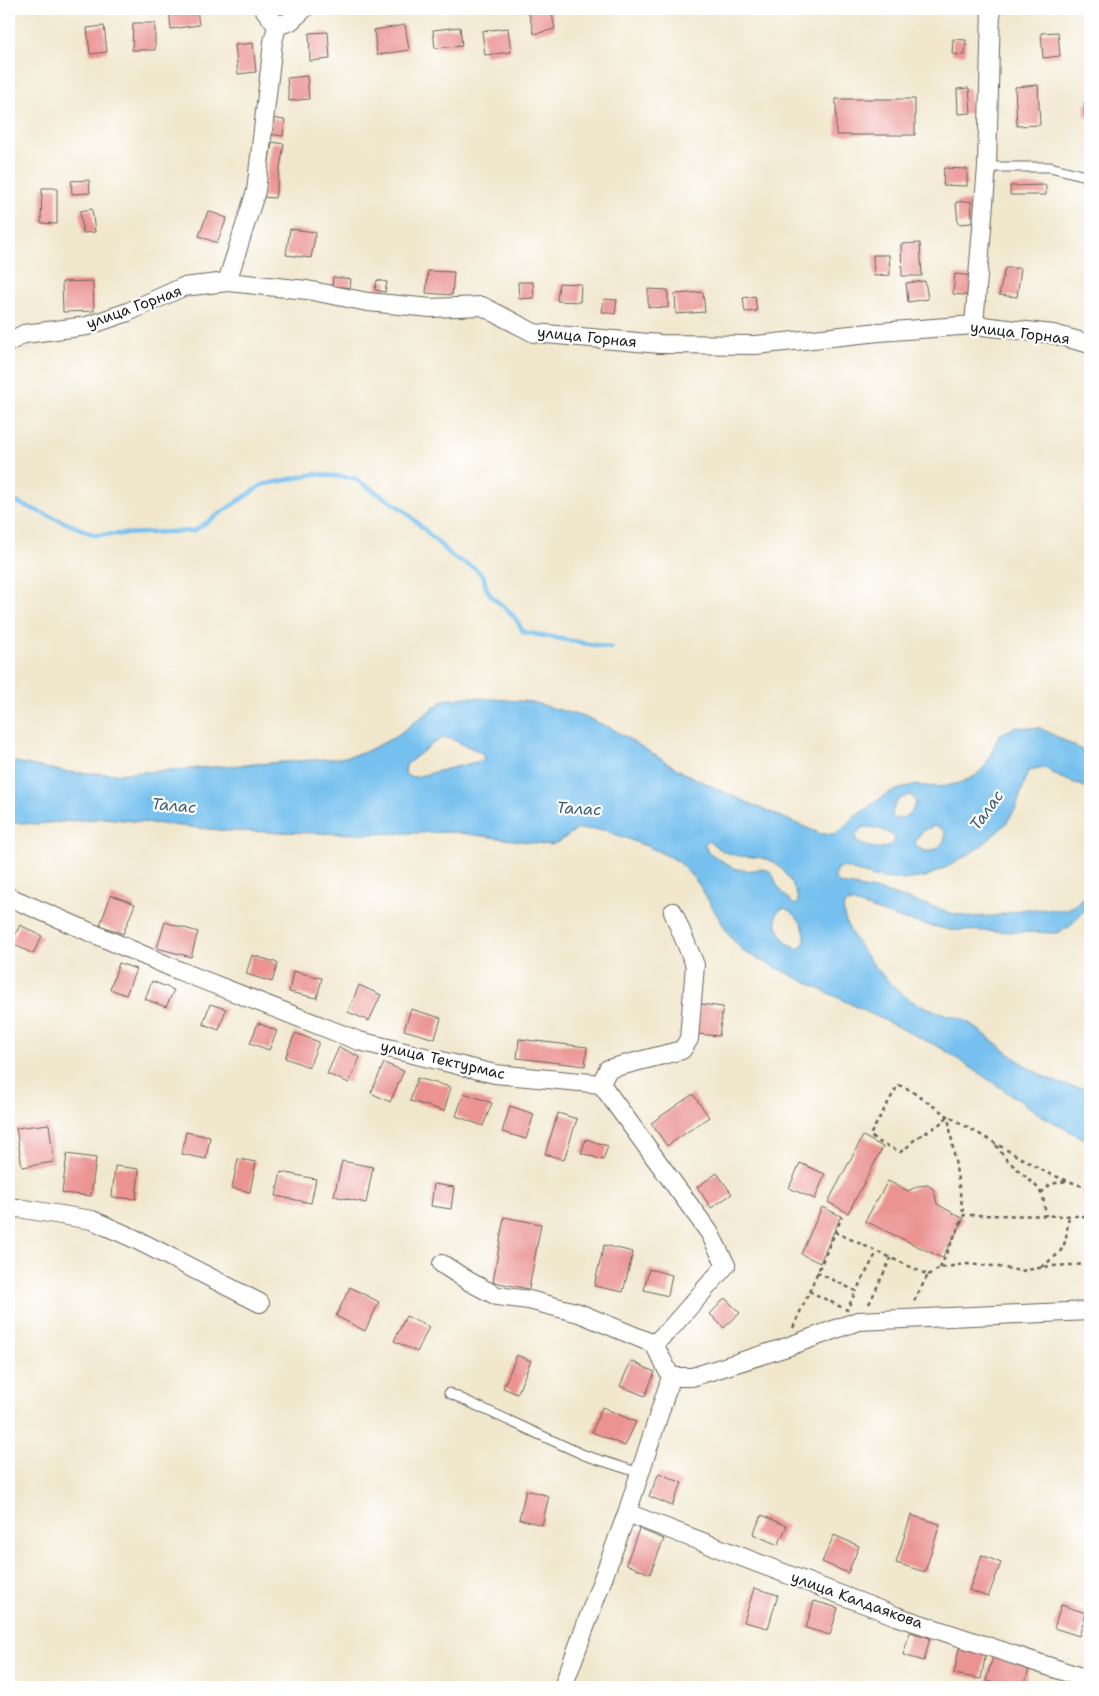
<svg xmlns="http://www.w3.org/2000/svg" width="1099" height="1696" font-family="'Shantell Sans',sans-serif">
	<rect width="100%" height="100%" fill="#fff"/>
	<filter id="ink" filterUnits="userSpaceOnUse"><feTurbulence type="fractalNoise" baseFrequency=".02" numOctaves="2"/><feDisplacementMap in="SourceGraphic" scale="10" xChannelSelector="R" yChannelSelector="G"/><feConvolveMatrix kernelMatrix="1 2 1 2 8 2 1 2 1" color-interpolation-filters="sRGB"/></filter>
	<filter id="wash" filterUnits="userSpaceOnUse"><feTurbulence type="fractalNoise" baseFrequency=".0096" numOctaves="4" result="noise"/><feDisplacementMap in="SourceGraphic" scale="20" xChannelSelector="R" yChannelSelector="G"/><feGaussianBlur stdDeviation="1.12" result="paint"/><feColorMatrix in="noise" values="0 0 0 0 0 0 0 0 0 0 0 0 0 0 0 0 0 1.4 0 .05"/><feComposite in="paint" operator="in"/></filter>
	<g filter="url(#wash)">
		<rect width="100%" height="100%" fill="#f1e7cd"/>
		<!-- water -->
		<path fill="#74c0ee" stroke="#486e85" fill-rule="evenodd" d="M467,697L532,702L584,717L611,728L684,773L728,794L821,834H833L843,829L852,819L888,793L912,785L938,787L960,783L975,776L986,765L999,735L1015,727L1040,728L1090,754V789L1059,777L1045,768H1037L1028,772L1016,808L1005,825L980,847L953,864L925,877L903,880L874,877L844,867L838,868L835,873V880L841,884L881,891L934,907L950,913L970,917L994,916L1026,909L1065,910L1074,906L1090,890V904L1069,927L1057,933L950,930L905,920L854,903L849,902L844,905C837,929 892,990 912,1001C922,1006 934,1010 944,1014C952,1016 959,1017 966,1021C1005,1046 1041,1090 1090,1088V1139L1080,1137L1044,1117L943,1049L744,952L729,935L698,883L678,861L649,847L604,830L578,829L558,842L551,845L453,832L363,834L229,831L104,818L37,824L9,822V761L66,772L115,774L340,758L363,753L395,737L444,700ZM443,738H449L480,752L483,756L484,759L480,761L415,777L408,776L405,773L406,765L432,744ZM911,795L916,801C914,812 906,819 895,819L892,816C892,805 900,796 911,795ZM934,826C962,831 930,867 915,843C918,833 925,830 934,826ZM866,827C876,827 887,830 895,838C893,854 864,848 856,841V835L860,829ZM709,841C714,845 719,849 725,852C753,863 771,847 790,881C794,887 798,895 798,903L794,905C789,899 783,894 779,888C773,880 777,878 768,870L760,869L747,871L733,868L708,852L704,844ZM783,908C798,911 815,939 798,949C783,944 775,928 776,913Z"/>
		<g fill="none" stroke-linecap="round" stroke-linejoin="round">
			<!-- stream -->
			<path stroke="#74c0ee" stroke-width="4.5" d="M9,499L95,535L194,531L262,485L315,474L354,478L404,510L454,558L476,569L484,577C485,599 503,602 515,618C518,622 521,627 523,632L611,648"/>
		</g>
		<g id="blocks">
			<!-- building -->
			<path fill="#ea9391" d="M169,9H197L199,25L171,29Z
				M532,9H551L555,29L534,34L528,10Z
				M133,23H155V50H132Z
				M405,25L409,50L377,55L374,30Z
				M104,26L107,52L90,54L87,28Z
				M460,27L462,46L435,48L433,30Z
				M508,28L511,52L485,55L482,31Z
				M328,32L330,59L310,61L309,33Z
				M1058,32L1060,56L1043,58L1041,33Z
				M953,39L966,40L965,55L952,54Z
				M253,43L256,72L238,74L235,45Z
				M307,76L309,99L289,101L287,78Z
				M1038,85L1040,125L1017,126L1015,87Z
				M969,88L971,113L958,114L957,89Z
				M836,99H915V135H836Z
				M1084,104H1090V117H1085Z
				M271,118L285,120L283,136L269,134Z
				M272,142L284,144L275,198L263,197Z
				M944,168L967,169V186L943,185Z
				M89,180L90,193L72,194L71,181Z
				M1046,185V195H1010V186Z
				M42,188H57V224L41,223Z
				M971,201L972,223L958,224L956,202Z
				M92,209L95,232L83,233L80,211Z
				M208,211L227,218L217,243L199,236Z
				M290,229L316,232L311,258L286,255Z
				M920,243L922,276H902L901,244Z
				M873,255H889L890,275L874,276Z
				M1005,268H1021L1017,297L999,295Z
				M428,271L454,272L452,295L426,293Z
				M955,274L974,276L972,296L953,294Z
				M333,277L351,279L350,288L332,286Z
				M377,280L387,282L385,292L375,290Z
				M93,281L94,311L63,312L62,282Z
				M925,281L928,299L908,302L906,283Z
				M518,282H533L534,298L519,299Z
				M559,283L581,284L580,302L557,301Z
				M648,289L668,290V308L648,307Z
				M703,292L705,312L676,314L675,294Z
				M755,296L757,311L745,312L743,298Z
				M604,299L617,300L615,314L602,312Z
				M111,895L135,904L123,934L100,925Z
				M165,922L198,932L191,957L157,948Z
				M20,925L42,936L33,954L11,943Z
				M252,955L278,963L272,982L246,974Z
				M119,963L136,969L126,995L110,989Z
				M293,971L322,978L317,998L289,992Z
				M152,981L174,990L166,1007L145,999Z
				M359,985L381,995L369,1021L348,1012Z
				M210,1004L226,1009L219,1030L203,1024Z
				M701,1004L723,1007L719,1036L697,1034Z
				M411,1009L441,1018L435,1039L404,1030Z
				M258,1023L277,1031L269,1050L250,1043Z
				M295,1033L319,1042L309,1067L285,1058Z
				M519,1039L587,1047L585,1066L517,1058Z
				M339,1047L360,1057L349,1083L327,1074Z
				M384,1063L404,1071L390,1102L371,1093Z
				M417,1078L451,1087L444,1111L410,1101Z
				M464,1093L492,1103L483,1126L456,1116Z
				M693,1094L709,1117L667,1146L651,1123Z
				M510,1106L534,1114L526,1139L502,1132Z
				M558,1113L577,1119L564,1160L545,1154Z
				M49,1124L54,1162L22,1167L16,1128Z
				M186,1132L210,1137L206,1159L182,1154Z
				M863,1136L883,1147L848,1213L828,1202Z
				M586,1139L608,1146L603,1160L581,1153Z
				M67,1154L96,1158L91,1196L62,1193Z
				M238,1159L256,1162L250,1192L232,1188Z
				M342,1161L373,1167L366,1203L334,1196Z
				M800,1163L825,1174L815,1199L789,1188Z
				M115,1166L139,1169L136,1199L112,1197Z
				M281,1172L316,1179L311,1203L276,1196Z
				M717,1173L732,1194L711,1208L697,1187Z
				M888,1181L908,1191L918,1186L928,1185L934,1190L937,1204L964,1219L942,1258L865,1221Z
				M434,1184L454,1187L451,1209L431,1206Z
				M822,1207L841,1216L820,1263L801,1254Z
				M504,1217L541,1224L529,1289L493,1282Z
				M604,1245L633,1252L623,1292L594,1286Z
				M649,1269L672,1275L668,1296L644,1290Z
				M350,1287L379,1302L365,1331L336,1316Z
				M725,1298L740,1313L724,1328L710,1314Z
				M406,1316L429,1327L417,1352L394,1341Z
				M517,1355L531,1361L517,1394L503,1388Z
				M631,1361L655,1372L645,1396L620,1386Z
				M602,1407L636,1422L625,1446L592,1432Z
				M659,1473L682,1483L672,1506L649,1496Z
				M526,1490L549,1496L542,1525L519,1519Z
				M762,1515L787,1526L778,1545L753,1534Z
				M911,1515L940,1524L925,1572L896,1563Z
				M639,1529L664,1539L650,1574L626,1564Z
				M834,1535L859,1546L848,1573L822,1562Z
				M982,1555L1001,1563L988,1597L969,1590Z
				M754,1588L778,1595L768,1628L744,1622Z
				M814,1601L838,1608L830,1635L806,1628Z
				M1061,1605L1086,1613L1079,1636L1054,1628Z
				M910,1632L930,1638L924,1661L903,1655Z
				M959,1648L986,1653L981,1679L954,1674Z
				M993,1656L1030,1665L1024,1687H1012L986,1681Z"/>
		</g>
	</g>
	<g filter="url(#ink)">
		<use href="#blocks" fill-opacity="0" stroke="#67635a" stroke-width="1"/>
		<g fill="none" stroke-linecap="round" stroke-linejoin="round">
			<!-- lane casing -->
			<g stroke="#67635a" stroke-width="11">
				<path id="lane" d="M987,167H1050L1090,177
					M449,1393L584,1455L640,1473"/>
			</g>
			<!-- street casing -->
			<g stroke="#67635a" stroke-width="20">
				<path id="street" d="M264,9L277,26
					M227,282L256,191L273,42L277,26L291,21L304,9
					M974,325L987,167L991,9
					M9,342L24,334L87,326L128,312L183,287L227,282L307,290L368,302L431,308L482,306L534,333L660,344L756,345L879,332L974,325L1053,334L1090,344
					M9,897L180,971L359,1041L495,1074L601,1084L709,1232L726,1265L670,1329L654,1344L671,1377L627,1513L563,1687
					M601,1084L608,1069L682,1050L689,1039L695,965L673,912
					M9,1209L18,1208L92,1220L133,1238L260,1303
					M442,1264L470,1282L497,1296L529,1300L579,1313L654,1344
					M671,1377H692L784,1348L858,1321L1090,1311
					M627,1513L896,1616L1090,1680"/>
			</g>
			<!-- path -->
			<path stroke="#67635a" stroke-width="2.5" stroke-dasharray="4 4" stroke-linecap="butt" d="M996,1145L1004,1157L1038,1188L1043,1197L1046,1216
				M1041,1193L1051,1184L1067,1181
				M963,1212L948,1116L905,1087L898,1085L870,1135L875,1140L900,1152C907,1149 912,1141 918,1137C931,1129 938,1127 948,1116L1047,1173L1090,1189
				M835,1232L928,1275L913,1303
				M1041,1267C1068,1248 1064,1248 1069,1216
				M940,1268L964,1215L1090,1216
				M817,1272L856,1291L877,1252
				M928,1275L940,1268L965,1264L993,1266L1021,1271L1051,1266L1090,1264
				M809,1291L847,1310L856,1291
				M869,1304L891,1258
				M793,1328L842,1217"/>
			<!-- lane -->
			<use href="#lane" stroke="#fff" stroke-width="9"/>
			<!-- street -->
			<use href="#street" stroke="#fff" stroke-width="18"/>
		</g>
	</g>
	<g text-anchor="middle" stroke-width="4.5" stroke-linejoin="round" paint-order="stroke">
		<!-- street labels -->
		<g font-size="15" fill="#1c1c1c" stroke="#fff">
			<text transform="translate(134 307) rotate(-20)" y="5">улица Горная</text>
			<text transform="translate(1020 333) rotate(7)" y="5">улица Горная</text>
			<text transform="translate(587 337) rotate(6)" y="5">улица Горная</text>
			<text transform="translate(443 1060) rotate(13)" y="5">улица Тектурмас</text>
			<text transform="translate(857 1600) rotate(20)" y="5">улица Калдаякова</text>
		</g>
		<!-- water labels -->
		<g font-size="16" font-style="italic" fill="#3f5e70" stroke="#fff">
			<text transform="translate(174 805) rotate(5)" y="6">Талас</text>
			<text transform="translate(579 808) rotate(3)" y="6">Талас</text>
			<text transform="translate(986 810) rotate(-54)" y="6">Талас</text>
		</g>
	</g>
	<!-- margin -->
	<rect width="1099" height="1696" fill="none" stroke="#fff" stroke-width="30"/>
</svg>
